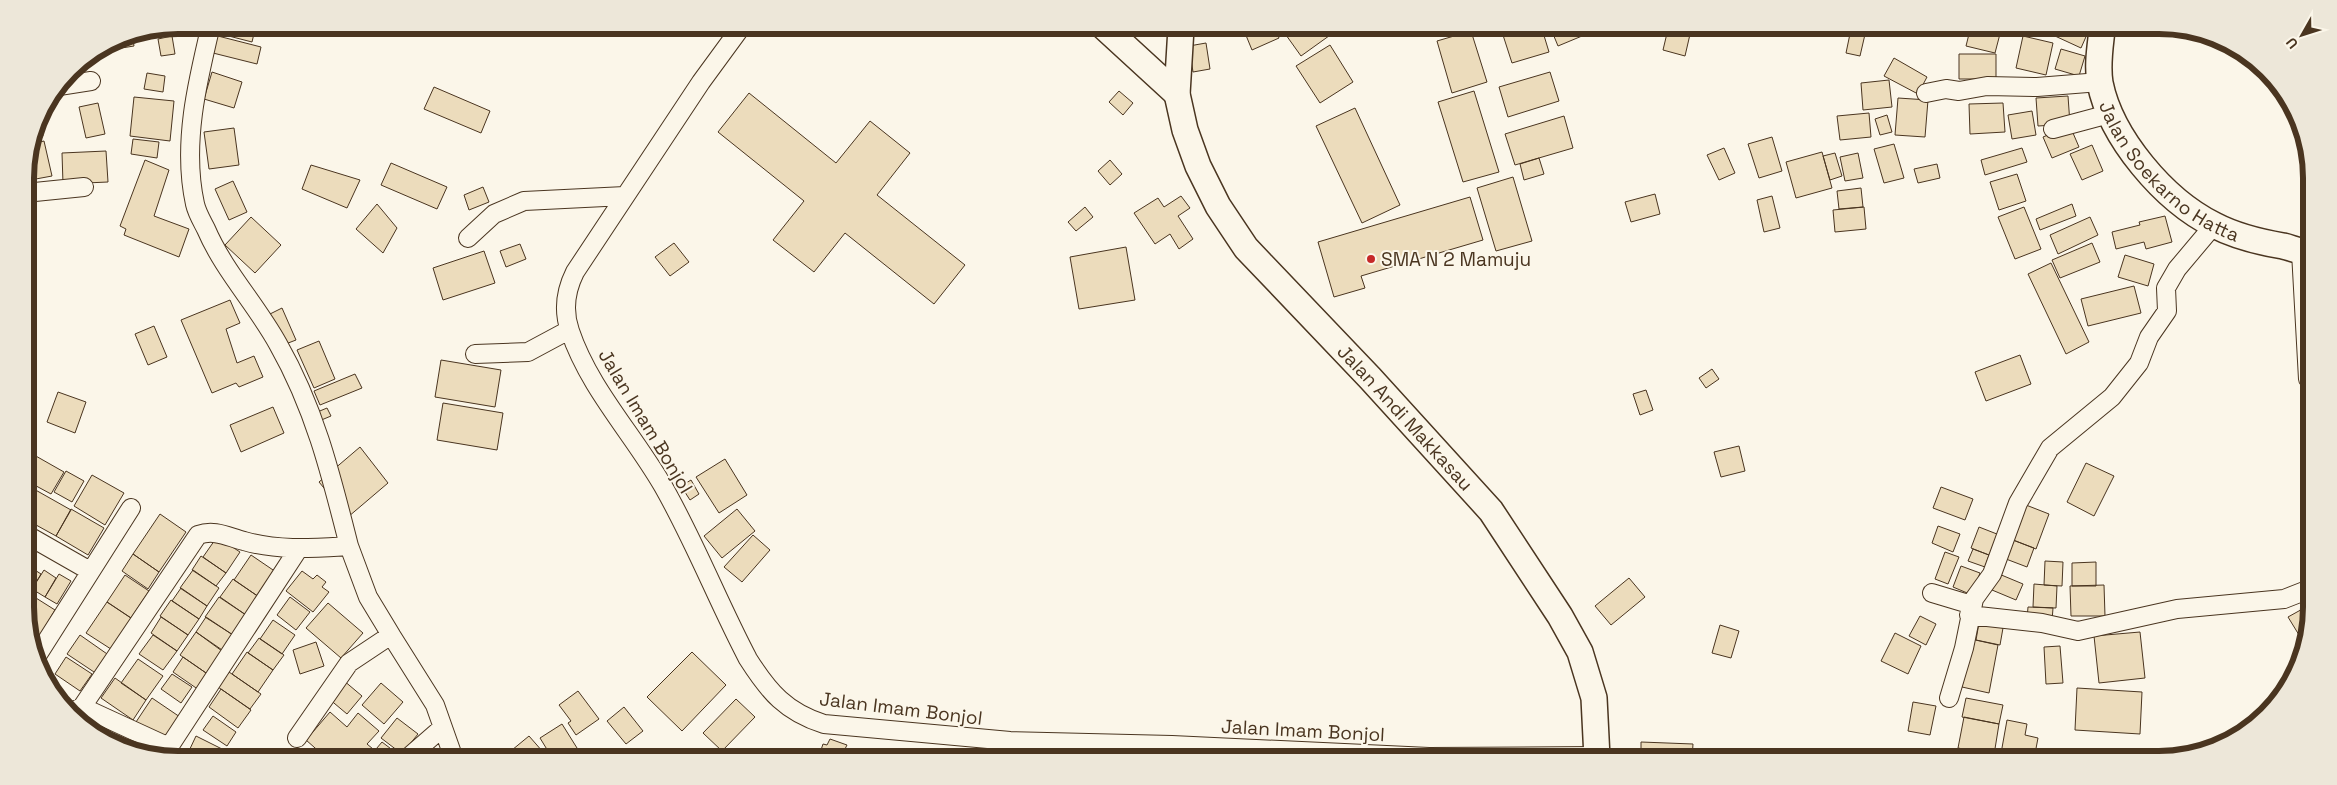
<svg xmlns="http://www.w3.org/2000/svg" width="2337" height="785" font-family="'Space Grotesk',sans-serif">
	<rect width="100%" height="100%" fill="#fbf6e9"/>
	<!-- building -->
	<path fill="#ecdcbc" stroke="#4a3520" d="M219,25H256L252,42L217,33Z
		M1208,28H1231L1212,36Z
		M1243,28H1275L1279,38L1252,50Z
		M1281,28H1340L1301,56Z
		M1513,28L1542,29L1549,52L1512,63L1502,32Z
		M1551,29H1593L1594,31L1558,46Z
		M1668,29L1691,30L1685,56L1663,50Z
		M1851,29L1866,30L1860,56L1846,53Z
		M1970,30H2001L1995,53L1966,46Z
		M2042,30H2089L2081,48Z
		M1471,31L1487,82L1452,93L1437,41Z
		M132,34L134,46L109,50L108,44L119,36Z
		M214,35L261,47L257,64L209,52Z
		M172,36L175,54L161,56L158,39Z
		M2023,36L2053,43L2046,75L2016,68Z
		M1206,43L1210,69L1193,72L1189,46Z
		M1330,45L1353,82L1320,103L1296,66Z
		M2061,49L2085,56L2079,76L2055,69Z
		M1959,54H1996V79H1959Z
		M1894,58L1927,77L1918,94L1884,76Z
		M212,72L242,82L234,108L204,99Z
		M1550,72L1559,101L1508,117L1499,87Z
		M147,73L165,76L163,92L144,89Z
		M1889,80L1892,107L1863,110L1861,83Z
		M434,87L490,111L481,133L424,109Z
		M1119,91L1133,103L1123,115L1109,102Z
		M1474,91L1499,172L1463,182L1438,102Z
		M749,93L836,163L870,121L910,153L877,195L965,265L934,304L845,233L814,272L773,240L804,201L718,132Z
		M2068,96L2070,124L2038,126L2036,98Z
		M134,97L174,101L170,141L130,136Z
		M1898,98L1928,100L1925,137L1895,135Z
		M98,103L105,134L86,138L79,107Z
		M2003,103L2005,132L1970,134L1969,104Z
		M1355,108L1400,205L1362,223L1316,126Z
		M2032,111L2036,135L2012,139L2008,115Z
		M1869,113L1871,137L1840,140L1837,116Z
		M1887,115L1892,132L1880,135L1875,119Z
		M1564,116L1573,148L1515,165L1505,134Z
		M37,118L43,136L32,139L37,119Z
		M2070,126L2079,147L2052,158L2043,137Z
		M234,128L239,165L209,169L204,132Z
		M1772,137L1782,171L1759,178L1748,144Z
		M133,139L159,142L157,158L131,154Z
		M44,141L52,176L25,181V168L31,144Z
		M1894,144L1904,178L1884,183L1874,149Z
		M2092,145L2103,171L2082,180L2070,154Z
		M1724,148L1735,173L1719,180L1707,155Z
		M2022,148L2027,162L1985,175L1981,160Z
		M106,151L108,182L63,184L62,153Z
		M1822,152L1832,188L1796,198L1786,162Z
		M1835,153L1842,176L1830,180L1823,156Z
		M1858,153L1863,178L1845,181L1840,157Z
		M1539,158L1544,174L1524,180L1520,164Z
		M145,160L169,170L154,216L189,229L179,257L124,235L126,229L120,226Z
		M1110,160L1122,174L1110,185L1098,171Z
		M391,163L447,187L437,209L381,185Z
		M1937,164L1940,178L1918,183L1914,169Z
		M311,165L360,180L347,208L302,189Z
		M2017,174L2026,201L1999,210L1990,182Z
		M1513,177L1532,241L1496,251L1477,188Z
		M233,181L247,212L229,220L215,189Z
		M483,187L489,202L469,210L464,195Z
		M1861,188L1863,207L1839,209L1837,191Z
		M1655,194L1660,214L1631,222L1625,202Z
		M1181,196L1190,208L1178,216L1193,239L1179,249L1170,234L1155,244L1134,213L1158,198L1164,207Z
		M1772,196L1780,228L1764,232L1757,200Z
		M1470,197L1483,240L1361,276L1365,288L1334,297L1318,242Z
		M377,204L397,228L383,253L356,229Z
		M2072,204L2076,216L2040,230L2036,219Z
		M1085,207L1093,217L1076,231L1068,222Z
		M1864,207L1866,229L1835,232L1833,210Z
		M2024,207L2041,249L2015,259L1998,217Z
		M2165,216L2172,242L2146,249L2144,242L2116,249L2112,232L2140,225L2139,222Z
		M251,217L281,245L255,273L225,245Z
		M2090,217L2098,235L2058,254L2050,235Z
		M674,243L689,262L670,276L655,257Z
		M2092,243L2100,262L2060,278L2052,260Z
		M520,244L526,259L506,267L500,251Z
		M1126,247L1135,300L1079,309L1070,257Z
		M484,251L495,283L443,300L433,268Z
		M2125,255L2154,264L2148,286L2118,277Z
		M2051,263L2089,342L2066,354L2028,274Z
		M2134,286L2141,313L2088,326L2081,299Z
		M230,300L240,323L226,329L237,363L254,356L263,377L239,387L236,383L212,393L181,320Z
		M282,308L296,340L283,345L270,314Z
		M154,326L167,357L148,365L135,334Z
		M319,341L335,379L314,388L297,350Z
		M2020,355L2031,384L1986,401L1975,372Z
		M441,360L501,370L495,407L435,397Z
		M1712,369L1719,379L1706,388L1699,378Z
		M355,374L362,388L320,405L314,391Z
		M1646,390L1653,410L1640,415L1633,394Z
		M58,392L86,402L75,433L47,422Z
		M443,403L503,413L497,450L437,440Z
		M273,407L284,433L241,452L230,425Z
		M327,408L331,416L319,421L315,413Z
		M1739,446L1745,471L1721,477L1714,452Z
		M360,447L388,483L348,517L319,482Z
		M27,451L64,472L51,494L27,481Z
		M725,459L747,495L719,513L696,477Z
		M2086,463L2114,476L2094,516L2067,502Z
		M66,471L84,481L72,502L54,492Z
		M92,475L124,493L105,525L74,506Z
		M691,480L699,494L690,500L681,486Z
		M1941,487L1973,499L1965,520L1933,508Z
		M32,488L71,510L56,536L27,520V498Z
		M2026,505L2049,514L2036,549L2013,540Z
		M71,509L104,528L88,555L56,536Z
		M737,509L755,531L722,558L704,536Z
		M160,514L186,532L159,572L133,554Z
		M1938,526L1960,534L1953,552L1932,543Z
		M1979,527L2002,536L1994,557L1971,548Z
		M753,535L770,550L742,582L724,567Z
		M217,537L240,552L226,573L203,557Z
		M2013,540L2034,548L2027,567L2006,559Z
		M1973,549L1989,555L1985,567L1968,561Z
		M1945,552L1959,557L1948,584L1935,579Z
		M133,554L159,572L148,589L122,571Z
		M251,555L276,572L259,597L234,580Z
		M201,556L226,573L216,586L192,570Z
		M2045,561L2063,562L2062,586L2044,585Z
		M2096,562V586H2072V563Z
		M27,565L41,574L32,589L28,586Z
		M1961,566L1980,573L1972,595L1953,587Z
		M44,570L56,578L45,597L32,589Z
		M193,570L219,588L207,606L180,588Z
		M302,571L313,579L317,575L326,582L322,587L329,592L313,612L286,591Z
		M59,574L71,581L57,604L45,597Z
		M1999,574L2023,584L2016,600L1992,590Z
		M125,575L149,591L131,618L107,602Z
		M1629,578L1645,597L1611,625L1595,606Z
		M233,579L259,597L246,615L220,597Z
		M2034,584L2057,586L2056,608L2033,607Z
		M2104,585L2105,616H2071L2070,586Z
		M181,588L207,606L199,619L172,601Z
		M219,597L246,615L233,635L205,617Z
		M290,597L310,612L296,630L277,615Z
		M36,598L55,610L37,640L28,635V612Z
		M171,600L199,619L188,635L160,616Z
		M107,602L134,620L114,651L86,633Z
		M328,603L363,633L341,658L306,628Z
		M2028,607L2053,608L2052,621L2027,619Z
		M2306,607L2307,608V648L2288,617Z
		M1920,616L1936,624L1926,645L1909,636Z
		M161,617L188,635L177,651L151,633Z
		M206,617L233,635L222,651L196,632Z
		M273,620L295,635L282,654L260,639Z
		M1979,623L2003,628L2000,645L1976,640Z
		M1720,625L1739,631L1731,658L1712,653Z
		M196,632L225,652L209,675L180,655Z
		M2140,632L2145,678L2099,683L2094,636Z
		M1895,633L1921,646L1908,674L1881,661Z
		M80,635L110,656L97,674L67,654Z
		M153,635L177,651L163,670L139,654Z
		M259,638L284,655L273,670L248,653Z
		M1971,639L1998,645L1989,693L1962,687Z
		M316,642L324,666L300,674L293,650Z
		M2060,646L2063,683L2046,684L2044,647Z
		M247,652L273,670L258,692L232,674Z
		M692,652L726,685L682,731L647,697Z
		M66,657L92,674L80,691L55,674Z
		M183,657L209,675L199,690L173,672Z
		M138,659L163,676L146,700L121,683Z
		M229,672L261,694L250,709L218,687Z
		M172,674L192,687L181,703L161,689Z
		M115,678L146,700L133,720L101,698Z
		M343,680L362,696L347,714L328,698Z
		M381,683L403,702L384,724L362,705Z
		M2077,688L2142,692L2140,734L2075,730Z
		M221,689L251,710L238,728L209,707Z
		M578,691L599,719L576,735L568,723L571,721L559,705Z
		M152,698L180,717L164,741L136,722Z
		M1966,698L2003,705L1999,724L1962,717Z
		M736,699L755,717L722,751L703,733Z
		M1913,702L1936,706L1930,735L1908,731Z
		M624,707L643,731L626,744L607,721Z
		M330,712L347,727L358,713L379,731L367,744L373,749L367,755H323L306,740Z
		M213,716L236,732L227,746L203,730Z
		M1964,717L1999,724L1994,755L1958,748Z
		M397,718L418,734L402,754L381,738Z
		M2007,720L2027,724L2025,735L2038,738L2034,759H2000Z
		M562,724L582,756H551L540,738Z
		M85,726L109,728L108,742L101,739Z
		M196,736L222,749L219,755L188,753Z
		M529,736L543,752L539,756H517L512,750Z
		M830,739L847,745L844,751L856,756H819L823,744L827,745Z
		M382,742L399,755H371Z
		M1641,742L1693,744L1692,759L1641,758Z
		M122,748L157,751V755H138Z"/>
	<g fill="none" stroke-linecap="round" stroke-linejoin="round">
		<!-- street casing -->
		<g stroke="#4a3520" stroke-width="20">
			<path id="street" d="M742,26L701,82L575,272C566,290 563,311 570,331C589,388 633,434 663,486C695,542 718,602 748,659C769,692 786,712 824,724L1010,741L1172,745L1429,757L1597,756
				M59,86L91,81
				M1926,93L1946,89L1959,91L1987,86L2037,87L2100,82
				M2053,129L2109,114
				M25,193L84,187
				M468,238L494,214L524,201L625,196
				M2301,252L2308,379
				M475,354L528,352L569,330
				M27,535L90,571
				M1932,593L1972,605
				M1969,615L2042,623L2078,631L2177,609L2284,599L2307,590
				M391,635L435,705L453,756
				M37,656L131,508
				M1949,698L1964,648L1974,599L1992,574L2018,503L2050,448L2112,397L2139,363L2149,337L2167,311L2166,288L2177,269L2214,225
				M82,707L169,747L299,548
				M69,713L82,707L198,535C215,529 228,537 244,541C278,551 314,548 349,546C331,475 315,409 278,344C256,304 224,271 206,229C202,221 197,213 195,204C182,145 197,83 211,25
				M297,738L349,663L391,635L368,597L349,546
				M411,755L442,728"/>
		</g>
		<!-- secondary casing -->
		<g stroke="#4a3520" stroke-width="28">
			<g id="secondary">
				<path d="M1104,27L1177,94"/>
				<path id="s1" d="M1181,28L1177,94L1185,130L1198,166L1218,206L1246,248L1370,378L1491,511L1560,616L1580,652L1594,698L1597,758"/>
				<path id="s2" d="M2102,30C2100,48 2097,65 2100,83C2111,138 2164,200 2214,225C2235,236 2259,242 2283,246C2292,248 2300,252 2309,252"/>
			</g>
		</g>
		<!-- street -->
		<use href="#street" stroke="#fbf6e9" stroke-width="18"/>
		<!-- secondary -->
		<use href="#secondary" stroke="#fbf6e9" stroke-width="25"/>
	</g>
	<!-- markers -->
	<circle fill="#c62828" stroke="#fbf6e9" stroke-width="2" cx="1371" cy="259" r="5"/>
	<g text-anchor="middle" stroke-width="4" stroke-linejoin="round" paint-order="stroke">
		<!-- street labels -->
		<g font-size="19" fill="#4a3520" stroke="#fbf6e9">
			<text dy="7" stroke="none"><textPath href="#s2" startOffset="170">Jalan Soekarno Hatta</textPath></text>
			<text dy="7" stroke="none"><textPath href="#s1" startOffset="469">Jalan Andi Makkasau</textPath></text>
			<text transform="translate(646 421) rotate(59)" y="7">Jalan Imam Bonjol</text>
			<text transform="translate(901 708) rotate(7)" y="7">Jalan Imam Bonjol</text>
			<text transform="translate(1303 730) rotate(3)" y="7">Jalan Imam Bonjol</text>
		</g>
		<!-- poi labels -->
		<g font-size="19" fill="#4a3520" stroke="#fbf6e9" text-anchor="start">
			<text x="1381" y="266">SMA N 2 Mamuju</text>
		</g>
	</g>
	<!-- crop -->
	<path d="M0 0H2337V785H0ZM178 34H2159A144 144 0 0 1 2303 178V607A144 144 0 0 1 2159 751H178A144 144 0 0 1 34 607V178A144 144 0 0 1 178 34Z" fill="#ede7d9" fill-rule="evenodd"/>
	<path fill="none" stroke="#4a3520" stroke-width="6" d="M178 34H2159A144 144 0 0 1 2303 178V607A144 144 0 0 1 2159 751H178A144 144 0 0 1 34 607V178A144 144 0 0 1 178 34Z"/>
	<!-- north arrow -->
	<g transform="translate(2302 35) rotate(231)" stroke="#fbf6e9" stroke-width="4" paint-order="stroke">
	<path d="M0-4L9 19L0 12L-9 19Z" fill="#4a3520"/>
	<text y="-8" font-size="14" font-weight="bold" text-anchor="middle" fill="#4a3520">U</text>
	</g>
</svg>
